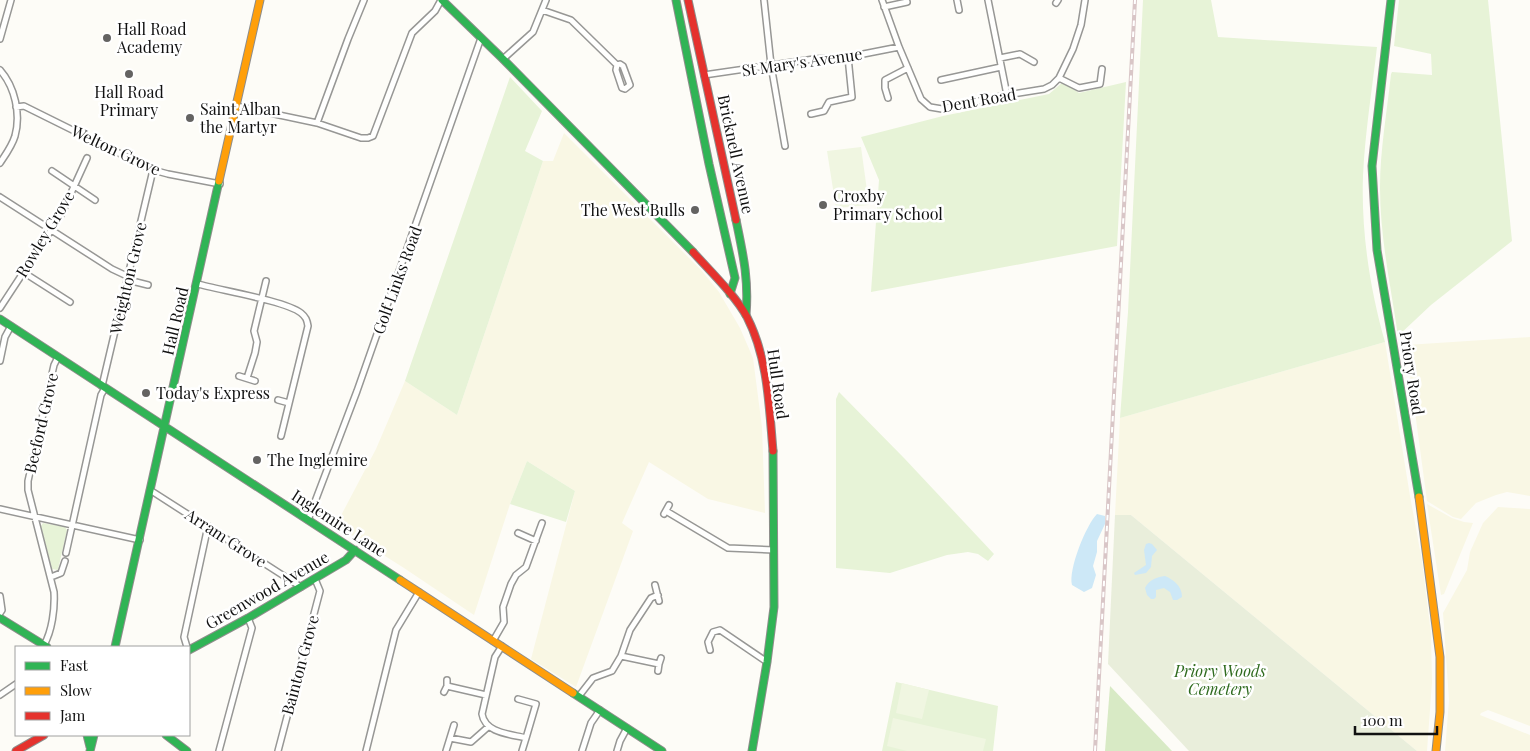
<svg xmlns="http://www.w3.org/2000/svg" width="1530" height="751" font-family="'Playfair Display',serif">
	<rect width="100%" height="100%" fill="#fdfcf7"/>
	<!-- farmland -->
	<path fill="#f9f7e4" d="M564,133L701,270L719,292L740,328L753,358L762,427L765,513L708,499L649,462L622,523L633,531L576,687L531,659L575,491L527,461L510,504L474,615L404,568L336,525L376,449L405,381L457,415L543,161H553Z
		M1530,337V496L1507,492L1496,495L1476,503L1461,519L1453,517L1427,501L1406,345Z
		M1385,342L1410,496L1422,561L1431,634L1432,682L1427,751H1417L1131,515H1115L1120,418Z
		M1427,504L1452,518L1464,522L1473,523L1444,594L1441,595Z
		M1498,507L1530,509V726L1488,710L1481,713L1480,715L1530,735V751H1445L1449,700L1443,613L1467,570L1470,552L1483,523Z"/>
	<!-- green -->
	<path fill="#e7f3d7" d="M1143,0H1211L1218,37L1377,47C1372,90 1365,133 1363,176C1361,231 1370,290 1385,342L1120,418L1128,312Z
		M1399,0H1488L1512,241L1431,305L1398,336C1391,287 1380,238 1380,188C1380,150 1387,112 1391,74L1392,72L1432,75L1431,54L1394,46Z
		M510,77L542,111L525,151L543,161L457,415L405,381Z
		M1063,82L1079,93L1126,82L1117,246L871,292L879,180L861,137L943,116L1049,94Z
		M839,392L904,458L994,554L988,561L978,554L968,552L947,555L890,573L836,568V399Z
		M527,461L575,491L566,522L510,504Z
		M43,523L65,527L67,530L58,570L52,569L41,526Z
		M896,682L998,706L993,751H882Z"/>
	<!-- forest -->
	<path fill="#d8eac5" d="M1110,686L1172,751H1105Z"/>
	<!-- cemetery -->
	<path fill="#e9eedb" d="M1115,515H1131L1417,751H1189L1108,664Z"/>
	<!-- pitch -->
	<path fill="#f0f6e1" d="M861,147L869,205L836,208L827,151Z
		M902,683L929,690L922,719L896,713Z
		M893,718L986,739L983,751H907L887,746Z"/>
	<!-- water -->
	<path fill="#cde8f7" d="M1097,514L1105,516V524L1097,541V552L1093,566L1096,575L1092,588L1084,592L1072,585C1068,570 1086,525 1097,514Z
		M1149,543L1152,544L1157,550L1152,556L1151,567L1146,573L1135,575L1134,573L1146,565L1144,550L1146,544Z
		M1165,576C1174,580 1182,586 1182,597L1177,600H1173L1170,592L1164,588L1156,590V597L1154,599H1151L1147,595L1145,588C1149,580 1156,577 1165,576Z"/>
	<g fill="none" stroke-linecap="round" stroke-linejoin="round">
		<!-- street casing -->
		<g stroke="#979795" stroke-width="8">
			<path id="street" d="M764,0L771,65L785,146
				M882,0L899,47L921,99L930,107L942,109L1007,95L1044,89L1052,85L1059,78L1073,49L1081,25L1085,0
				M957,0L959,10
				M988,0L1007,95
				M1056,3L1058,0
				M884,7L907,2
				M542,10L571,20L617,65L620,64L623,66L630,85L625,89L622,88L616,70L617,65
				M0,39L11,0
				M1000,58L1020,54L1034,62
				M503,59L533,32L546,0
				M0,70C15,87 21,114 15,136C12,146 6,154 0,163
				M704,75L814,59L848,57L899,47
				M1059,78L1079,88L1100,84L1102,69
				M941,80L1001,67
				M888,98L885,88V80L908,68
				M236,106L317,123L361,138H368L373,136L412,33L435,11L441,0
				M16,107L24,106L153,170L168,174L220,184
				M811,114L824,111L829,102L852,97L848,57
				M317,123L348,39L364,0
				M52,171L95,200
				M0,197L112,269L129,277
				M23,272L70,302
				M128,280L148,285
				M198,284C219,290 286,301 301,313C306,317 307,320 308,326L281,436
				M0,308L61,215L87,158
				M0,361L5,337L11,326
				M239,376L255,381
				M247,378L255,353L257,342L254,331L266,281
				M102,386L153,170
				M278,400L289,403
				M150,490L301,587
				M0,509L140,540
				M666,511L728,548L774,550
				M664,514L669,505
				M308,520L357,391L481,38
				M518,533L536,541
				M66,553L101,395L105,388
				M51,577L61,573L65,561
				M655,585L659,601
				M0,596L2,610L0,613
				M493,641L504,622L503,607L511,584L516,575L526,567L542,523
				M44,645C52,631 55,609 54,592L28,490V481L54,365L58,357
				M502,646L495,657L482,714C485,733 510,734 526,738L522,751
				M187,647L184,637L208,526
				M710,650L708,642L713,632L720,630L767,662
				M621,656L659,664
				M658,671L659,664L661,658
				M447,686L486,695
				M444,692L447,686V680
				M0,695L16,684
				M579,696L593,678L612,671L621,656L630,630L651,598L658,595
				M518,699L536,704L526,738
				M450,738L471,742L488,727
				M219,751L252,628L248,618
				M278,751L320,591L315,579
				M366,751L396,630L419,592
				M446,751L454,725
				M582,751L591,723L600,710
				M617,751L620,741L627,728"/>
		</g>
		<!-- fast casing -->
		<g stroke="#8e8d8b" stroke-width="9">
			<path id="fast" d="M442,0L503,59L693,252
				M676,0L709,164L735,278L730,294
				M1391,0L1372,166L1377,250L1419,497
				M736,220C743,254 749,279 746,315
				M0,319L400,580
				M0,618L47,647
				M115,647L219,181
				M189,650L248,618L346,560L355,550
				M573,693L662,751
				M87,735L90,747
				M166,735L187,751
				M90,751L94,735
				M752,751L767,662L774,607L773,451"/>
		</g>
		<!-- slow casing -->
		<g stroke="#8e8d8b" stroke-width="9">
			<path id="slow" d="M219,181L260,0
				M1419,497L1440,657V712L1436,751
				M400,580L573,693"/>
		</g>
		<!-- jam casing -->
		<g stroke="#8e8d8b" stroke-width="9">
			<path id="jam" d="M688,0L736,220
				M693,252C709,270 736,296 747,317C768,358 769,405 773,451
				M16,751L44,735"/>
		</g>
		<!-- street -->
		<use href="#street" stroke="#fffffe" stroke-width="5"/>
		<!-- fast -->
		<use href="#fast" stroke="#30b455" stroke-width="7"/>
		<!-- slow -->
		<use href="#slow" stroke="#ff9f0a" stroke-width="7"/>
		<!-- jam -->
		<use href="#jam" stroke="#e5322d" stroke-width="7"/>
		<!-- rail casing -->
		<g stroke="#d9c6c7" stroke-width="4">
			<path id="rail" d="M1095,751L1135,0"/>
		</g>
		<!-- rail -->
		<use href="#rail" stroke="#fff" stroke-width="2" stroke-dasharray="5.5" stroke-linecap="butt"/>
	</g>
	<!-- markers -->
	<g fill="#646362" stroke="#fff" stroke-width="2">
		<circle cx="107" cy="38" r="5"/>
		<circle cx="129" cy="74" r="5"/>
		<circle cx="190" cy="118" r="5"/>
		<circle cx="823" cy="205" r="5"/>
		<circle cx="695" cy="210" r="5"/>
		<circle cx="146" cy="393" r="5"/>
		<circle cx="257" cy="460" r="5"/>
	</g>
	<g text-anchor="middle" stroke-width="5" stroke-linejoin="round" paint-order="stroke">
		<!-- poi labels -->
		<g font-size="16" fill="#111" stroke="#fff" text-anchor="start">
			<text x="117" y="35">Hall Road<tspan x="117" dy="18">Academy</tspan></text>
			<text x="129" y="98" text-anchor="middle">Hall Road<tspan x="129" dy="18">Primary</tspan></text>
			<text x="200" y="115">Saint Alban<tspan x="200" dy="18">the Martyr</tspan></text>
			<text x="833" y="202">Croxby<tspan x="833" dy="18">Primary School</tspan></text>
			<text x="685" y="216" text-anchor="end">The West Bulls</text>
			<text x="156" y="399">Today's Express</text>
			<text x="267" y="466">The Inglemire</text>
		</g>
		<!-- street labels -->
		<g font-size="16" fill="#111" stroke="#fff">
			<text transform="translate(802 62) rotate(-8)" y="6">St Mary's Avenue</text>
			<text transform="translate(979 100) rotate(-10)" y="6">Dent Road</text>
			<text transform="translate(116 150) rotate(25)" y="6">Welton Grove</text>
			<text transform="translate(736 154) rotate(78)" y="6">Bricknell Avenue</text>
			<text transform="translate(45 234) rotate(-59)" y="6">Rowley Grove</text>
			<text transform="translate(128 278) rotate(-77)" y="6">Weighton Grove</text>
			<text transform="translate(397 280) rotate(-70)" y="6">Golf Links Road</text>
			<text transform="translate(175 321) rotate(-77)" y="6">Hall Road</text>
			<text transform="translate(1412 373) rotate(81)" y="6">Priory Road</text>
			<text transform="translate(778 384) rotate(82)" y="6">Hull Road</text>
			<text transform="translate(41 423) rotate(-77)" y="6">Beeford Grove</text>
			<text transform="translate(339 523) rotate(33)" y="6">Inglemire Lane</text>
			<text transform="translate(226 538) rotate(33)" y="6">Arram Grove</text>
			<text transform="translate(267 590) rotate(-30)" y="6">Greenwood Avenue</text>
			<text transform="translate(300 665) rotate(-75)" y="6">Bainton Grove</text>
		</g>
		<!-- park labels -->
		<g font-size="16" font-style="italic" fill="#2f6b1f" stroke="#fff">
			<text x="1220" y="677">Priory Woods<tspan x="1220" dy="18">Cemetery</tspan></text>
		</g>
	</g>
	<!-- legend -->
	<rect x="15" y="646" width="175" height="90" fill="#ffffff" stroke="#a0a0a0"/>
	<rect x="25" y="662" width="25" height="8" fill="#30b455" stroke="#a0a0a0"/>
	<text x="60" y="671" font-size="15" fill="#111111">Fast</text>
	<rect x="25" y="687" width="25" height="8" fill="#ff9f0a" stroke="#a0a0a0"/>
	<text x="60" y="696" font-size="15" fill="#111111">Slow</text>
	<rect x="25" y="712" width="25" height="8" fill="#e5322d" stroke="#a0a0a0"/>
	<text x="60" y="721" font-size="15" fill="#111111">Jam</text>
	<!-- scale -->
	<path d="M1355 726v8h82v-8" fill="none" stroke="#111111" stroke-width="2.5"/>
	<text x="1362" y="726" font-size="15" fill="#111111" stroke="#ffffff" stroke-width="4" paint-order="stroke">100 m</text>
</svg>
